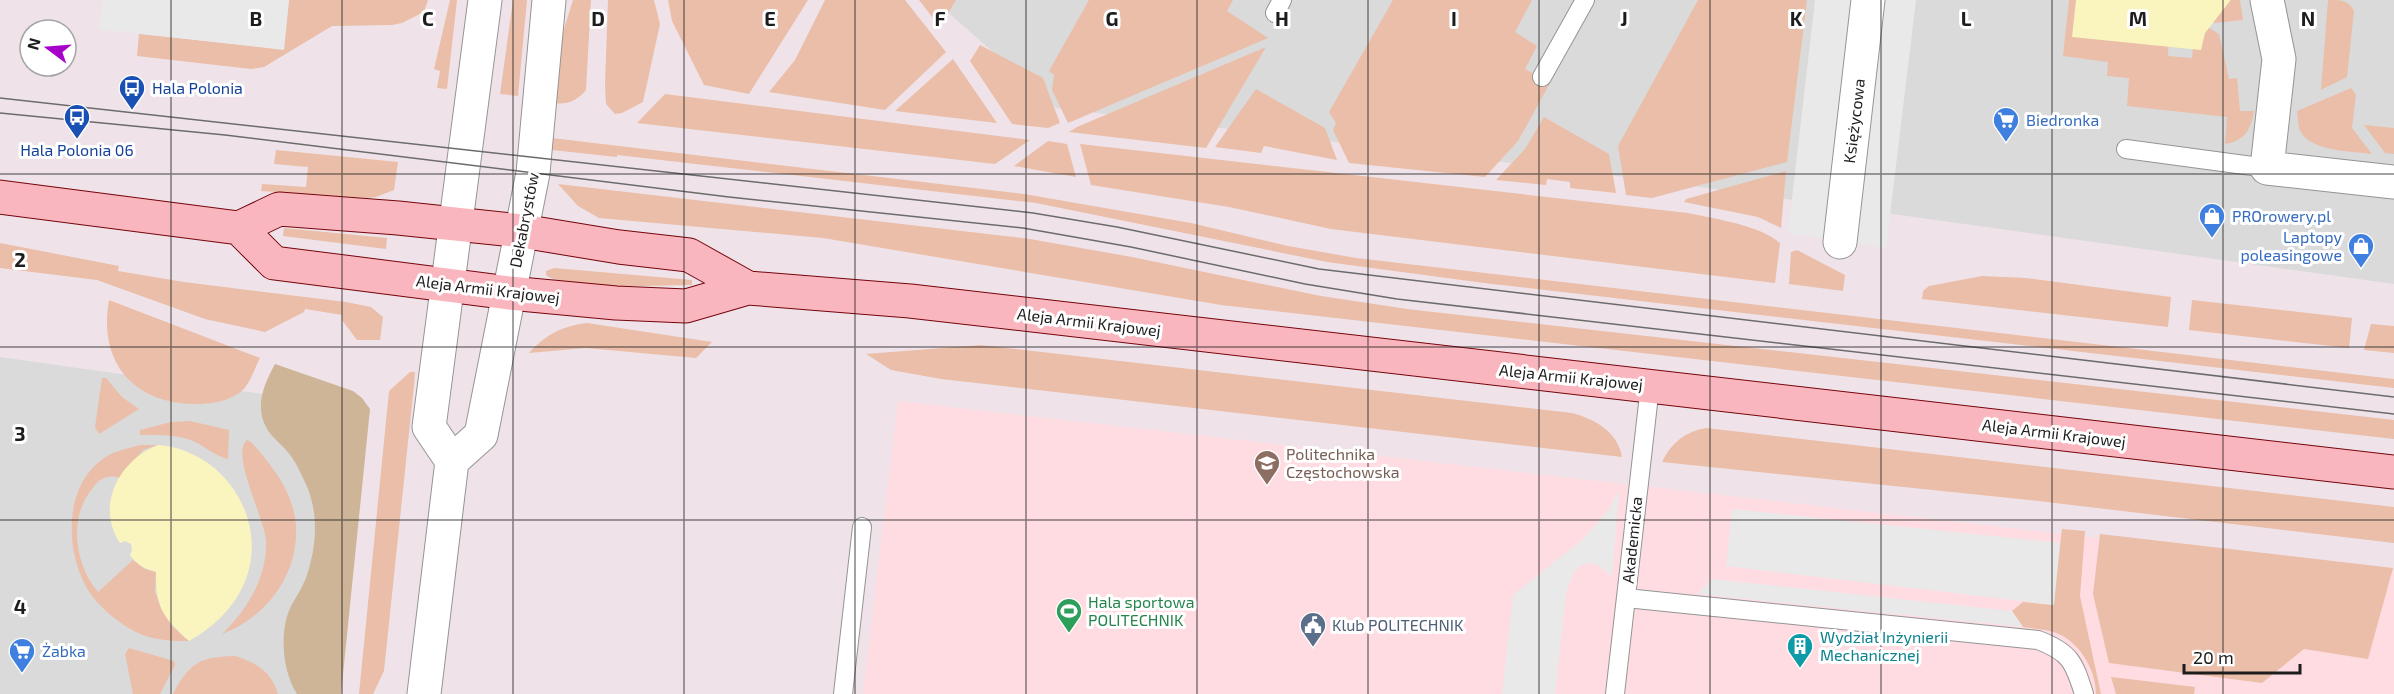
<svg xmlns="http://www.w3.org/2000/svg" width="2394" height="694" font-family="'Exo 2',sans-serif">
	<rect width="100%" height="100%" fill="#efe3e9"/>
	<!-- residential -->
	<path fill="#dbdadb" d="M934,0H2394V284L1657,181L1056,108Z
		M0,357L370,409L333,694H0Z"/>
	<!-- education -->
	<path fill="#ffdce2" d="M898,401L2394,572V694H863Z"/>
	<!-- grass -->
	<path fill="#eabea8" d="M289,0H428L424,12L402,23L392,25L332,26L264,67L251,69L137,56L139,34L283,49Z
		M450,0H457L447,89L437,88L440,71L434,69Z
		M513,0H527L518,96L500,94Z
		M573,0H591L586,90C577,101 567,105 552,103L559,45Z
		M608,0H654L660,24L643,102L622,113L615,114L606,104L605,84Z
		M668,0H808L749,94L704,85L672,21Z
		M825,0H905L946,52L885,110L769,92L795,60Z
		M919,0H956L940,27Z
		M1089,0H1233L1227,11L1268,38L1068,123L1052,90L1054,75L1049,71Z
		M1393,0H1532L1515,32L1537,46L1525,69L1550,83L1518,141L1485,177L1349,163L1333,130L1336,123L1329,112Z
		M1698,0H1807L1787,162L1652,198L1626,195L1618,146Z
		M2069,0H2163L2169,35L2168,56L2192,58L2194,38L2180,10L2219,34L2229,79L2237,78L2240,111H2254C2251,129 2245,141 2225,144L2227,117L2127,106L2129,78L2107,76L2108,62L2063,56Z
		M2177,0H2240L2243,20L2215,23Z
		M2328,0C2342,0 2348,0 2354,11L2347,77L2321,90Z
		M980,45L1043,78L1060,123L1048,128L1012,124L970,61Z
		M1266,47L1206,148L1069,132L1077,127Z
		M953,59L997,123L895,111Z
		M2351,88L2356,95L2352,128L2372,154C2351,151 2312,152 2300,131C2298,126 2298,117 2297,111Z
		M1256,89L1325,128L1337,160L1264,146L1261,153L1215,147Z
		M665,94L1030,140L995,164L637,123Z
		M1544,117L1609,154L1616,193L1570,188V182L1547,179L1546,185L1496,180L1525,149Z
		M2364,125L2394,128V154L2385,153Z
		M552,138L1024,194L1191,223L1288,246L1356,258L2394,379V388L1484,283L1327,262L1036,203L617,155V157L552,150Z
		M1048,141L1067,144L1076,177L1014,166Z
		M1080,144L1688,213C1716,219 1759,225 1780,243L1775,283L1331,229L1229,207L1091,185Z
		M276,150L398,162L394,190L376,197L368,198L261,191L262,184L306,187L308,167L274,164Z
		M1786,171L1781,228L1758,217L1684,202L1686,199Z
		M558,184L1030,239L1132,257L1321,296L1407,309L2394,420V439L1221,305L823,238L599,218L578,206Z
		M284,228L387,238L386,249L283,236Z
		M0,243L119,266L118,271L184,282L346,302L371,307L383,317L380,340H357L342,320V315L305,309L304,312L265,332L205,319L97,280L0,268Z
		M1797,250L1845,275L1843,291L1789,284L1791,252Z
		M554,268L692,280V285C665,285 564,291 546,275V271Z
		M1982,276L2026,278L2171,297L2168,327L1922,299L1923,291L1929,286Z
		M109,300L260,358C254,369 250,386 239,393C227,402 209,404 194,404C132,403 98,361 109,300Z
		M2192,300L2352,318L2349,348L2189,330Z
		M587,323L712,342L696,358L586,348L529,353C546,334 563,326 587,323Z
		M2371,324L2394,326V353L2364,350Z
		M981,345L1572,413C1595,419 1618,432 1622,457L941,379L891,370L866,354Z
		M410,372H415L414,385L384,671L373,694H359L389,391Z
		M102,378H106L122,397L139,409L99,434L95,427Z
		M190,421L229,430L228,459C215,456 206,447 193,441C176,434 158,435 140,435V430L171,422Z
		M1706,428L2394,507V543L2029,500L1662,462C1671,443 1686,431 1706,428Z
		M247,440L251,442C270,463 290,488 295,517C303,568 269,617 222,634C248,609 267,577 266,541C265,519 230,454 247,440Z
		M140,445H158L143,450L120,478C107,474 99,479 92,489C68,518 75,565 98,592L133,560L145,569L156,572L155,592L171,625L189,641C169,641 150,640 132,630C116,621 98,606 88,590C64,550 63,481 109,455C119,450 129,448 140,445Z
		M2062,529L2085,531L2080,596L2101,694H2096C2096,671 2081,645 2061,635C2050,629 2034,629 2023,627L2012,611L2023,602L2053,605Z
		M2100,534L2393,568L2368,659L2304,649L2262,683L2109,663L2093,594Z
		M129,648L174,661L175,665L160,694H133L125,654Z
		M235,656C255,662 272,672 278,694H173C190,662 200,657 235,656Z
		M2111,677L2195,687L2194,694H2116Z"/>
	<!-- forest -->
	<path fill="#ceb597" d="M275,364L353,391L362,398L370,409L341,694H297C282,671 279,631 291,606C296,597 302,588 306,578C316,549 319,518 308,489C303,478 298,466 291,456C284,446 273,439 267,429C254,407 264,384 275,364Z"/>
	<!-- park -->
	<path fill="#faf4bf" d="M2076,0H2230V1L2205,33L2201,50L2072,37Z
		M158,445C225,450 272,523 243,586C232,610 212,628 189,641C164,618 155,608 156,572C145,569 137,565 130,555L132,550L131,544L125,541L120,543C95,506 119,460 158,445Z"/>
	<!-- parking -->
	<path fill="#e9e9e9" d="M103,0H289L284,50L99,29Z
		M1815,0H1916L1886,248L1788,233Z
		M1619,490L1612,577L1601,567L1591,563L1581,565L1573,574L1566,593L1555,694H1502L1513,595L1582,540L1610,508Z
		M1732,509L2060,543L2054,605L1726,566Z
		M1712,579L2012,611L2023,627L1697,594Z"/>
	<g fill="none" stroke-linecap="round" stroke-linejoin="round">
		<!-- service casing -->
		<g stroke="#949494" stroke-width="20">
			<path id="service" d="M1275,13L1282,0
				M1542,77L1585,0
				M2126,149L2267,168
				M1626,598L2038,640C2070,652 2074,662 2084,694
				M843,694L862,527
				M1615,694L1650,386"/>
		</g>
		<!-- minor casing -->
		<g stroke="#949494" stroke-width="35">
			<path id="minor" d="M2267,0L2279,59L2267,168L2394,182
				M1840,242L1868,0"/>
		</g>
		<!-- tertiary casing -->
		<g stroke="#949494" stroke-width="35">
			<path id="tertiary" d="M452,461L481,435L533,173L549,0
				M424,694L452,461L429,427L485,0"/>
		</g>
		<!-- secondary casing -->
		<g stroke="#75040b" stroke-width="35">
			<path id="secondary" d="M0,197L239,228L279,209L398,218L522,231L619,247L689,255L748,288
				M239,228L274,263L509,293L616,303L686,306L748,288L910,301L2394,472"/>
		</g>
		<!-- service -->
		<use href="#service" stroke="#fff" stroke-width="18"/>
		<!-- minor -->
		<use href="#minor" stroke="#fff" stroke-width="33"/>
		<!-- tertiary -->
		<use href="#tertiary" stroke="#fff" stroke-width="33"/>
		<!-- secondary -->
		<use href="#secondary" stroke="#fab6be" stroke-width="33"/>
		<!-- tram -->
		<path stroke="#6b6b6b" stroke-width="1.5" d="M0,98L1033,213L1117,227L1319,269L2394,397
			M0,113L225,135L729,197L1023,228L1131,247L1305,284L1397,299L2394,414"/>
	</g>
	<!-- grid -->
	<path fill="none" stroke="#1d1d1d" stroke-width="1.5" stroke-opacity="0.55" d="M171,0V694M342,0V694M513,0V694M684,0V694M855,0V694M1026,0V694M1197,0V694M1368,0V694M1539,0V694M1710,0V694M1881,0V694M2052,0V694M2223,0V694M0,174H2394M0,347H2394M0,520H2394"/>
	<!-- icons -->
	<defs>
		<g id="bus-pin" transform="scale(1.35)"><path d="M0 17L-7.5 6A9.5 9.5 0 1 1 7.5 6Z" fill="#1a4fb4" stroke="#fff"/><path d="M-5-6H5V4H4V6H2V4H-2V6H-4V4H-5ZM-3.5-4V0h7V-4ZM-3.5 1.2v1.5H-2V1.2ZM2 1.2v1.5H3.5V1.2Z" fill="#fff"/></g>
		<g id="supermarket-pin" transform="scale(1.35)"><path d="M0 17L-7.5 6A9.5 9.5 0 1 1 7.5 6Z" fill="#3f7fe0" stroke="#fff"/><path d="M-6-5.5h2.5l.6 2H6L4.5 2H-2.5L-4.4-4H-6ZM-1.5 3.2a1.3 1.3 0 1 0 .1 0ZM3 3.2a1.3 1.3 0 1 0 .1 0Z" fill="#fff"/></g>
		<g id="shop-pin" transform="scale(1.35)"><path d="M0 17L-7.5 6A9.5 9.5 0 1 1 7.5 6Z" fill="#3f7fe0" stroke="#fff"/><path d="M-5-2.5h2.3a2.7 3.5 0 0 1 5.4 0H5L5.5 6h-11ZM-1.5-2.5h3a1.5 2.3 0 0 0-3 0Z" fill="#fff"/></g>
		<g id="university-pin" transform="scale(1.35)"><path d="M0 17L-7.5 6A9.5 9.5 0 1 1 7.5 6Z" fill="#8d6e63" stroke="#fff"/><path d="M0-5L7-2L0 1L-7-2ZM-4 1L0 2.5L4 1V4Q0 6-4 4Z" fill="#fff"/></g>
		<g id="stadium-pin" transform="scale(1.35)"><path d="M0 17L-7.5 6A9.5 9.5 0 1 1 7.5 6Z" fill="#2e9e5b" stroke="#fff"/><path d="M0-5a6.5 5 0 1 0 0 10a6.5 5 0 1 0 0-10ZM-3.5-1.8h7v3.6h-7Z" fill="#fff"/></g>
		<g id="civic-pin" transform="scale(1.35)"><path d="M0 17L-7.5 6A9.5 9.5 0 1 1 7.5 6Z" fill="#5c6f8a" stroke="#fff"/><path d="M-.6-6.5H3V-4.5H.6V-3L4-1V1h2V6H-6V1h2V-1L-.6-3ZM-1.2 2.5V6h2.4V2.5Z" fill="#fff"/></g>
		<g id="building-pin" transform="scale(1.35)"><path d="M0 17L-7.5 6A9.5 9.5 0 1 1 7.5 6Z" fill="#0f9aa8" stroke="#fff"/><path d="M-4-6H4V6H1V3H-1V6H-4ZM-2.5-4.3h1.7v1.8h-1.7ZM.8-4.3h1.7v1.8H.8ZM-2.5-1h1.7V.8h-1.7ZM.8-1h1.7V.8H.8Z" fill="#fff"/></g>
	</defs>
	<g fill-rule="evenodd">
		<use href="#bus-pin" x="132" y="88"/>
		<use href="#bus-pin" x="77" y="117"/>
		<use href="#supermarket-pin" x="2006" y="120"/>
		<use href="#shop-pin" x="2212" y="216"/>
		<use href="#shop-pin" x="2361" y="246"/>
		<use href="#university-pin" x="1267" y="463"/>
		<use href="#stadium-pin" x="1069" y="611"/>
		<use href="#civic-pin" x="1313" y="625"/>
		<use href="#building-pin" x="1800" y="646"/>
		<use href="#supermarket-pin" x="22" y="651"/>
	</g>
	<g text-anchor="middle" stroke-width="6" stroke-linejoin="round" paint-order="stroke">
		<!-- transit labels -->
		<g font-size="16" fill="#164399" stroke="#fff" text-anchor="start">
			<text x="152" y="94">Hala Polonia</text>
			<text x="77" y="156" text-anchor="middle">Hala Polonia 06</text>
		</g>
		<!-- shop labels -->
		<g font-size="16" fill="#366cbe" stroke="#fff" text-anchor="start">
			<text x="2026" y="126">Biedronka</text>
			<text x="2232" y="222">PROrowery.pl</text>
			<text x="2342" y="243" text-anchor="end">Laptopy<tspan x="2342" dy="18">poleasingowe</tspan></text>
			<text x="42" y="657">Żabka</text>
		</g>
		<!-- street labels -->
		<g font-size="16" fill="#1d1d1d" stroke="#fff">
			<text transform="translate(1854 121) rotate(-83)" y="6">Księżycowa</text>
			<text transform="translate(524 220) rotate(-79)" y="6">Dekabrystów</text>
			<text transform="translate(488 289) rotate(7)" y="6">Aleja Armii Krajowej</text>
			<text transform="translate(1089 322) rotate(7)" y="6">Aleja Armii Krajowej</text>
			<text transform="translate(1571 377) rotate(6)" y="6">Aleja Armii Krajowej</text>
			<text transform="translate(2054 433) rotate(7)" y="6">Aleja Armii Krajowej</text>
			<text transform="translate(1632 540) rotate(-84)" y="6">Akademicka</text>
		</g>
		<!-- education labels -->
		<g font-size="16" fill="#785e54" stroke="#fff" text-anchor="start">
			<text x="1286" y="460">Politechnika<tspan x="1286" dy="18">Częstochowska</tspan></text>
		</g>
		<!-- leisure labels -->
		<g font-size="16" fill="#27864d" stroke="#fff" text-anchor="start">
			<text x="1088" y="608">Hala sportowa<tspan x="1088" dy="18">POLITECHNIK</tspan></text>
		</g>
		<!-- service labels -->
		<g font-size="16" fill="#4e5e75" stroke="#fff" text-anchor="start">
			<text x="1332" y="631">Klub POLITECHNIK</text>
		</g>
		<!-- culture labels -->
		<g font-size="16" fill="#0d838f" stroke="#fff" text-anchor="start">
			<text x="1820" y="643">Wydział Inżynierii<tspan x="1820" dy="18">Mechanicznej</tspan></text>
		</g>
	</g>
	<g font-size="20" text-anchor="middle" font-weight="bold" fill="#1d1d1d" stroke="#fff" stroke-width="6" stroke-linejoin="round" paint-order="stroke">
		<text x="256" y="26">B</text>
		<text x="428" y="26">C</text>
		<text x="598" y="26">D</text>
		<text x="770" y="26">E</text>
		<text x="940" y="26">F</text>
		<text x="1112" y="26">G</text>
		<text x="1282" y="26">H</text>
		<text x="1454" y="26">I</text>
		<text x="1624" y="26">J</text>
		<text x="1796" y="26">K</text>
		<text x="1966" y="26">L</text>
		<text x="2138" y="26">M</text>
		<text x="2308" y="26">N</text>
		<text x="20" y="267">2</text>
		<text x="20" y="441">3</text>
		<text x="20" y="614">4</text>
	</g>
	<!-- north arrow -->
	<g transform="translate(48 48) rotate(286)"><circle r="28" fill="#ffffff" stroke="#a5a5a5" stroke-width="1.5"/>
	<path d="M0-4.5L10 22L0 15L-10 22Z" fill="#a700cb"/>
	<text y="-9" font-size="16" font-weight="bold" text-anchor="middle" fill="#1d1d1d">N</text>
	</g>
	<!-- scale -->
	<path d="M2184 664v9h116v-9" fill="none" stroke="#1d1d1d" stroke-width="3"/>
	<text x="2193" y="664" font-size="18" fill="#1d1d1d" stroke="#ffffff" stroke-width="4.5" paint-order="stroke">20 m</text>
</svg>
